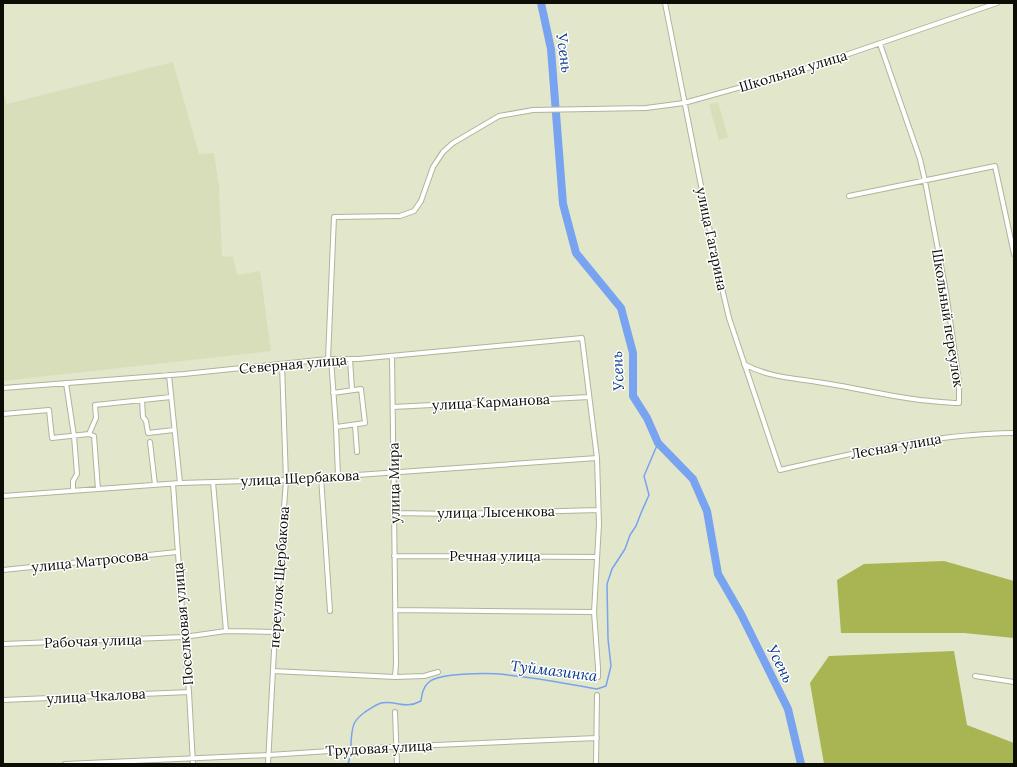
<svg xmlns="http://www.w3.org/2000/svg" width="1017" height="767" font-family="Lora,serif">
	<rect width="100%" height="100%" fill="#e2e6ca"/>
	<!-- built -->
	<path fill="#d8deba" d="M173,62L199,154L214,153L219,187L222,256L233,257L237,275L260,271L271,351L3,381V91L7,104Z
		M718,102L728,137L719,140L709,105Z"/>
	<!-- forest -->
	<path fill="#a9b453" d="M944,561L1014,581V638L964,633H841L837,580L864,564Z
		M954,651L967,725L1014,743V764H824L810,683L829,656Z"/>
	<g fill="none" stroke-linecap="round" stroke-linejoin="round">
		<!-- stream -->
		<path stroke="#78a3f0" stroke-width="1.5" d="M348,764C353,751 349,737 354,724C356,719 361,715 365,712C370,709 375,705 381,703C397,700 404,710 421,701C422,694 423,687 429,682C441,672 492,673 508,675C538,678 567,684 597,689L606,686L611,666L608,639L607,584L612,569L625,549L630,535L636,526L641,513L649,495L644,476L658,443"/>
		<!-- river -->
		<path stroke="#78a3f0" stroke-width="8" d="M541,3L551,49L563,204L576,253L621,308L633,353V396L647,418L658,443L693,479L707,511L718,574L741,614L788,709L801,764"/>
		<!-- minor casing -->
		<g stroke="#b0b499" stroke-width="6">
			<path id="minor" d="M665,3L717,267L729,318L780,470C857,452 934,434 1014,433
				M849,196L995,166L1014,254
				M392,356L396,664L395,677
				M328,359L334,217L400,216L414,211L421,201L433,167L443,152L453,143L499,116L533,110L646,108L684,103L799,71L997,3
				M331,359L336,427L338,476
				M350,359L352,390
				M744,364C771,379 800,378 830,384C860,389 889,396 920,400C933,401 946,403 959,403V382L946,292L925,181L920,159L880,44
				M169,375L180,483
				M66,383L74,436L77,474L73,481V491
				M3,388L184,374L328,359H358L582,338L597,458L599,524L594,612L598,668V677
				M333,393L361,389L365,423L336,427
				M142,400L143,417L146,421L148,433L174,430
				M393,407L589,397
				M3,414L49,410L52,438L89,434L96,418L95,405L171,397
				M355,425L357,452
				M89,434L94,436L98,489
				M150,442L155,485
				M321,477L330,611
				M213,482L226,631
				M173,484L184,637L189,692L193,764
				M3,496L180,483L286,480L597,458
				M395,513L454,514L598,510
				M394,556L596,557
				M3,570L177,552
				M395,610L594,612
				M3,644L184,637L226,631L275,632
				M273,671L395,677L424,676L438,672
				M975,676L1014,682
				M3,700L189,692
				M395,712L397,764
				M65,764L269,755L390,747L597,738
				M268,764L275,632L286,480L282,365
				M596,764L597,695"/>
		</g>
		<!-- minor -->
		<use href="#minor" stroke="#fff" stroke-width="4"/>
	</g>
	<g text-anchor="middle" stroke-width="3" stroke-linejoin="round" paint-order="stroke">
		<!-- street labels -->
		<g font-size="14" fill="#0c0d05" stroke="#fff">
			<text transform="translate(793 71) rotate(-17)" y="5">Школьная улица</text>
			<text transform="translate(712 239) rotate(78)" y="5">улица Гагарина</text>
			<text transform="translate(948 318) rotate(81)" y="5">Школьный переулок</text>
			<text transform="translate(293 364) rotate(-5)" y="5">Северная улица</text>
			<text transform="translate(491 402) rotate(-3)" y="5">улица Карманова</text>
			<text transform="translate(896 446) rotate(-10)" y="5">Лесная улица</text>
			<text transform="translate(300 478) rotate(-3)" y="5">улица Щербакова</text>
			<text transform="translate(394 483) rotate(-91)" y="5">улица Мира</text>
			<text transform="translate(496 512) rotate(-1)" y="5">улица Лысенкова</text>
			<text x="495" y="561">Речная улица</text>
			<text transform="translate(90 561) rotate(-6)" y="5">улица Матросова</text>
			<text transform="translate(279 577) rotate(-86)" y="5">переулок Щербакова</text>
			<text transform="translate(183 624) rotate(-95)" y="5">Поселковая улица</text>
			<text transform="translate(93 641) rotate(-2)" y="5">Рабочая улица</text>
			<text transform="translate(96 696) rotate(-3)" y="5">улица Чкалова</text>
			<text transform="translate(379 748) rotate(-3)" y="5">Трудовая улица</text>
		</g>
		<!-- water labels -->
		<g font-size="15" font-style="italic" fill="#05368d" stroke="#fff">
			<text transform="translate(564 53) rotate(82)" y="5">Усень</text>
			<text transform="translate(618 371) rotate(-93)" y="5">Усень</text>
			<text transform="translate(780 664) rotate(63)" y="5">Усень</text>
			<text transform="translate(554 671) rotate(7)" y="5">Туймазинка</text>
		</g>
	</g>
	<!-- border -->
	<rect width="1017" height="767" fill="none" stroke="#0c0d05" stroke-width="8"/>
</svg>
